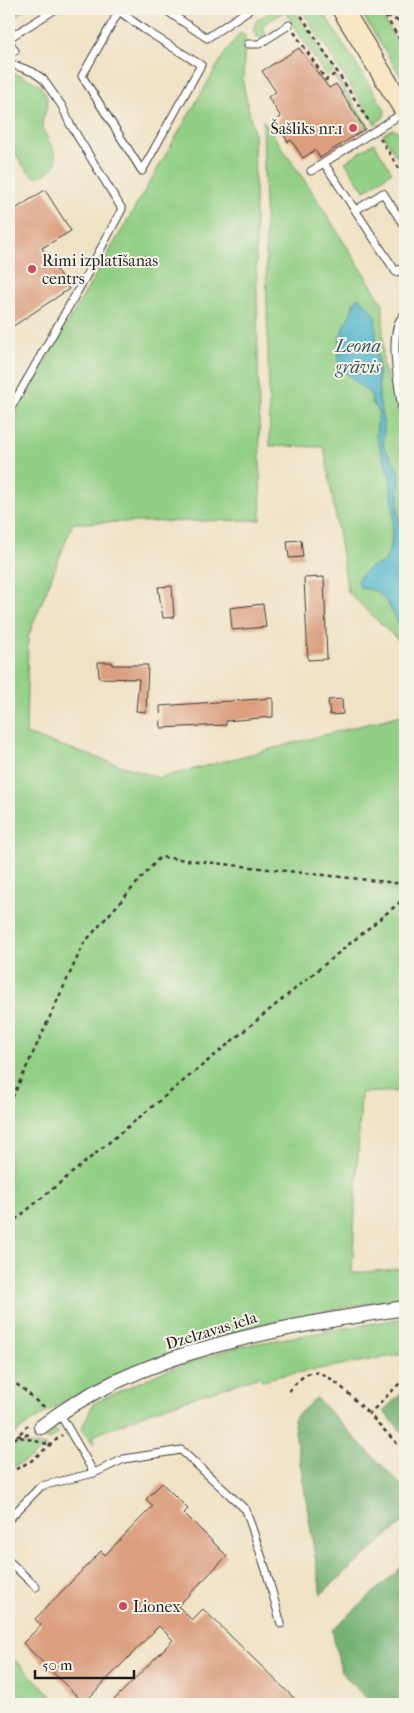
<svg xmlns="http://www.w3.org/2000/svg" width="414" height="1713" font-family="'IM FELL French Canon',serif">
	<rect width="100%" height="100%" fill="#f7f3e8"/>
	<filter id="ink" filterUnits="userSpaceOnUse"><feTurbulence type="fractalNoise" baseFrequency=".02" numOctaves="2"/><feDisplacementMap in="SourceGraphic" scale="10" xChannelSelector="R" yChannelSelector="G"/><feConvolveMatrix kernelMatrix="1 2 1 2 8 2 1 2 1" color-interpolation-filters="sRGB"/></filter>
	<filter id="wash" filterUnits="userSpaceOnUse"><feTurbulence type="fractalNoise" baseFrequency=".0096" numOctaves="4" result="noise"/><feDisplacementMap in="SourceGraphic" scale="20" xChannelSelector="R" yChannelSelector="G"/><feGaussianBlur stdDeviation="1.12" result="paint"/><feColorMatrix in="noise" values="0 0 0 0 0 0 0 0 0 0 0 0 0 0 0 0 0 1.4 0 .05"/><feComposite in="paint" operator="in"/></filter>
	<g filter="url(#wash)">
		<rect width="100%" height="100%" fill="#f0e2c5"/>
		<!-- green -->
		<path fill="#91cf84" stroke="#567650" d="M9,9H26L9,20Z
			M274,9H294L334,71L326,76L285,11L262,26L266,34L265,37H256L253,29L256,21Z
			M301,9H320L323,12L385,110L384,117L375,124Z
			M359,9H377L405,54V83Z
			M240,33L245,35L243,83L254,134L261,520L73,523L28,637L26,734L159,778L405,714V1091L361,1093L352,1273L405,1268V1298C298,1313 190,1339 92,1387C61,1403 35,1417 9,1439V424L223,56Z
			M9,72C25,77 50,84 47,106C46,113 42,119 42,126C49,148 73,166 36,177C24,173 9,145 9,133L15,129L9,118Z
			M337,77L369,128L367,129L335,78Z
			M263,120L313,193L383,304V365L405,430V553L398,511L400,477L397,467L383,446L384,427L379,398L378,353L353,302L344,371L352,376L372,395V402L379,412L376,436L390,477L394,512L391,546L384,563L369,569L359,583L361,588L378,591L385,598L405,631V647L348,592L324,447L270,446Z
			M391,129L398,131L405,142V170L383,135Z
			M374,143L392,172L364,191L345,162Z
			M405,1318V1354L278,1376L262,1381L260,1376L152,1411L93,1436L94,1444L81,1430L93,1404L106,1397L165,1371L241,1346Z
			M44,1427L47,1432L54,1428L58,1434L51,1440L39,1437L40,1429Z
			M31,1444L46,1446L31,1458L9,1469V1451L17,1445Z
			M9,1654L60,1704H9Z"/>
		<!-- forest -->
		<path fill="#74b272" stroke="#486747" d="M405,1390V1435L383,1411Z
			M316,1398L405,1489V1521L321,1594L293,1419Z
			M405,1564V1704H372L341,1672L332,1630Z"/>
		<!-- water -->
		<path fill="#4bb3c9" stroke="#346872" d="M357,298H360L375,314L379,398L384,427L383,446L397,467L400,477L398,512L405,553V631C388,614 390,589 361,588L357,581C363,572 373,564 384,563L391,546L394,512L390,477L376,436L379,412L372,402L371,395L338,366L340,337Z"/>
		<g id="blocks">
			<!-- building -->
			<path fill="#db9f7f" d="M299,48L329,88L336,84L365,129L320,158L315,150L303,158L291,140L288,142L275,121L281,117L268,97L276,92L262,71Z
				M45,190L71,231L42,248L69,289L9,329V213Z
				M301,540L303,557L289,558L287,541Z
				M324,577L327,659L308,660L304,578Z
				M172,586L174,617L163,618L158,587Z
				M263,604L266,627L232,630L230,608Z
				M98,662H112V665H148L146,712L136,711L139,679L99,678Z
				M273,698V717L226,721V725L161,728L160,706Z
				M342,699L343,714L330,715L328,700Z
				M162,1483L188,1509L184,1513L227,1556L178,1606L192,1620L203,1609L300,1704H110L173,1640L159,1626L84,1703L23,1643L41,1625L35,1619L101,1551L105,1555L153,1506L146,1499Z"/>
		</g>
	</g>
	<g filter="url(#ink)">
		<use href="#blocks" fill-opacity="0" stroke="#3c3a35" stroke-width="1"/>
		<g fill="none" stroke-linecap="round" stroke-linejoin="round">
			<!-- service casing -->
			<g stroke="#3c3a35" stroke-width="9">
				<path id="service" d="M164,9L207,38L250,9
					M119,11L145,30L201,65L142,171L82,76Z
					M9,38L56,9
					M9,41L15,51
					M248,44H259L289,25
					M9,63L33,72L43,79L62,106L70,124L122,209L85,278L9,411
					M324,163L396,272L405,266
					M311,171L403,113
					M356,210L383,193L405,227
					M405,314C384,329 402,402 405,426
					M60,1414L94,1473L124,1459L181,1450L246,1510L266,1570L281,1624
					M9,1519L41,1486L94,1473
					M9,1561L36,1587"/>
			</g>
			<!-- minor casing -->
			<g stroke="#3c3a35" stroke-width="16">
				<path id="minor" d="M41,1427C139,1350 286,1326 405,1308"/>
			</g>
			<!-- secondary casing -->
			<g stroke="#3c3a35" stroke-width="22">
				<path id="secondary" d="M342,9L405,111"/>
			</g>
			<!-- path -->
			<path stroke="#3c3a35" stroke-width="2.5" stroke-dasharray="4 4" stroke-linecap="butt" d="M297,9L370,123
				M381,9L405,48
				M387,16L405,24
				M294,32L326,80L338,72
				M380,138L405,178
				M9,1105L84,943L160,857L405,884
				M9,1225L405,898
				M405,1378L369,1414L405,1452
				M9,1381C25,1386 32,1401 47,1408
				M289,1391C295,1385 301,1376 310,1373C327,1367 357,1403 369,1414
				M9,1437L32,1434
				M20,1437L51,1445
				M9,1445L28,1425
				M9,1473L31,1461L62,1435"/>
			<!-- service -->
			<use href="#service" stroke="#fff" stroke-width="7"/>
			<!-- minor -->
			<use href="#minor" stroke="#fff" stroke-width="14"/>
			<!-- secondary -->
			<use href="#secondary" stroke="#fae7c3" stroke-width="20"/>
		</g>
	</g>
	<!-- markers -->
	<g fill="#d1495b" stroke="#f7f3e8" stroke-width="2">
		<circle cx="353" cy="128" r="5"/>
		<circle cx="32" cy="269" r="5"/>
		<circle cx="123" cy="1606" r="5"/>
	</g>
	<g text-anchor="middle" stroke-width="4" stroke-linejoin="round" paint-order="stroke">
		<!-- poi labels -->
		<g font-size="16" fill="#1c1c1c" stroke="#f7f3e8" text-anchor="start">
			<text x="343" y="134" text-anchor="end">Šašliks nr.1</text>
			<text x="42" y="266">Rimi izplatīšanas<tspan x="42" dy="18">centrs</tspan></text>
			<text x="133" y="1612">Lionex</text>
		</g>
		<!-- street labels -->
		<g font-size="16" fill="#1c1c1c" stroke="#f7f3e8">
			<text transform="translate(211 1330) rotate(-17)" y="6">Dzelzavas iela</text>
		</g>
		<!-- water labels -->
		<g font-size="18" font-style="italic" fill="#2f5861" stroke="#f7f3e8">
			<text x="358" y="352">Leona<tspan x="358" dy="21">grāvis</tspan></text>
		</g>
	</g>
	<!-- margin -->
	<rect width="414" height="1713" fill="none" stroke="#f7f3e8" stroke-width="30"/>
	<!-- scale -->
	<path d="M35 1670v8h99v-8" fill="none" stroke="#1c1c1c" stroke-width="2.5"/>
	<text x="42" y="1670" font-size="15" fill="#1c1c1c" stroke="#f7f3e8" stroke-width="4" paint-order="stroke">50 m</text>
</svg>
